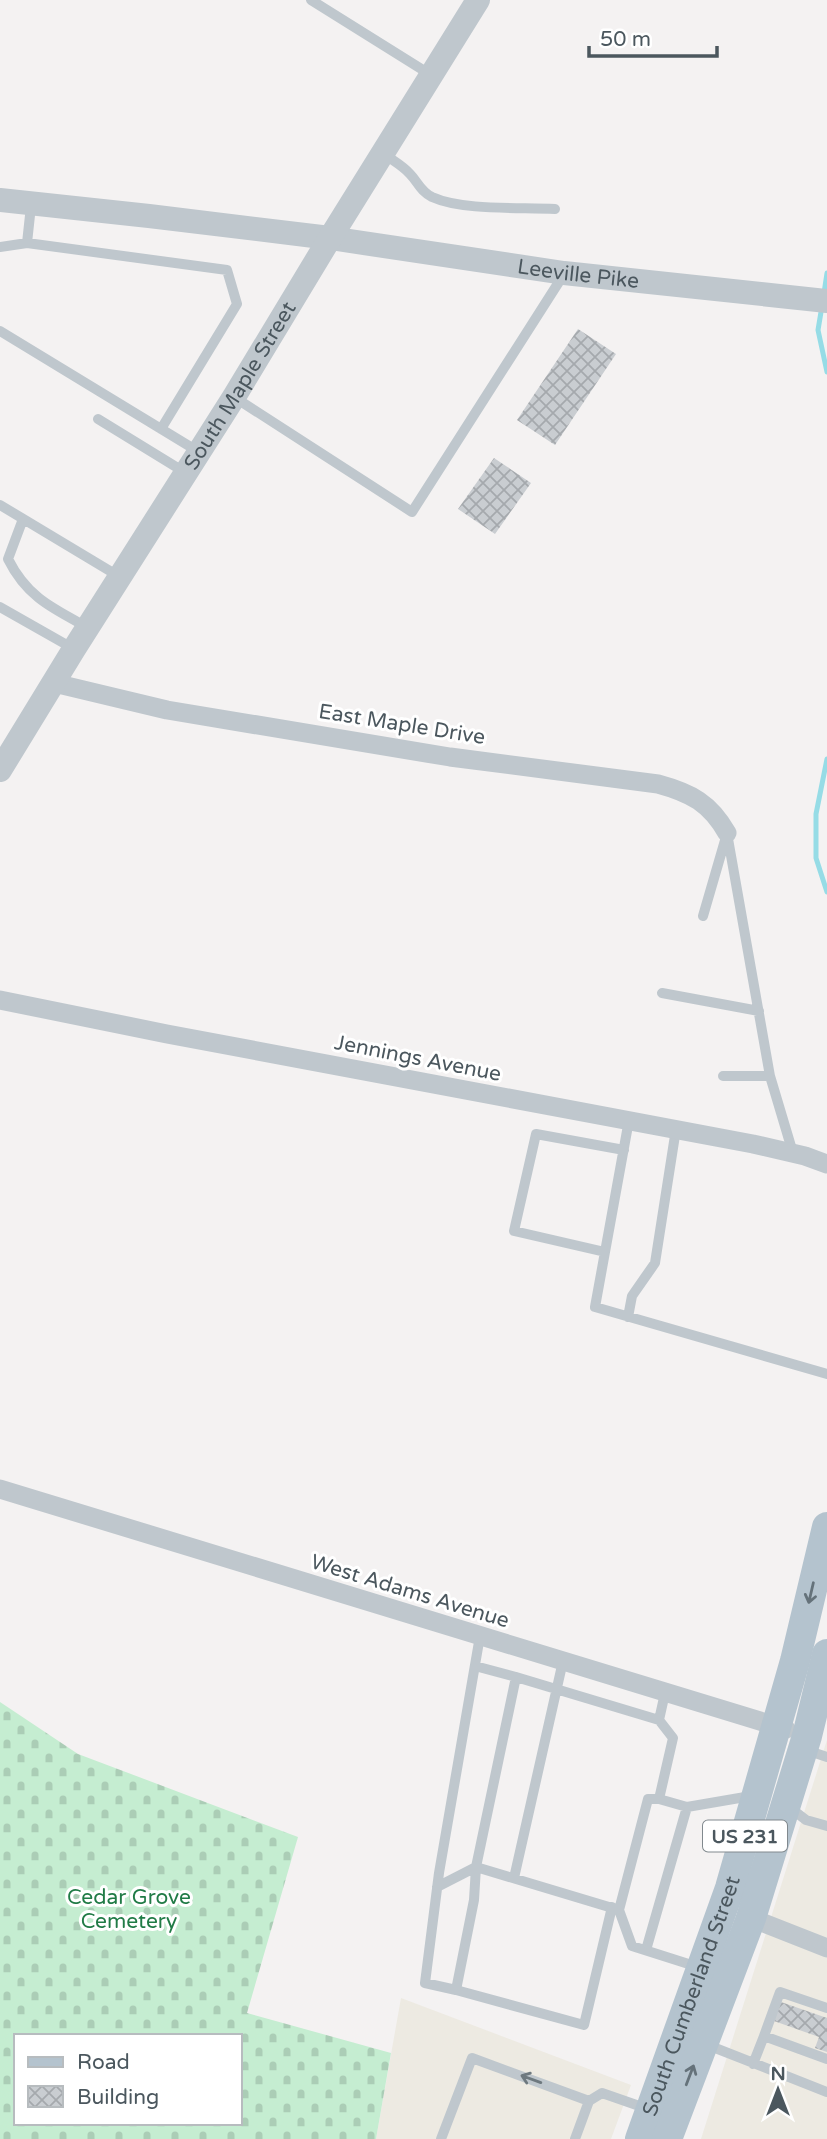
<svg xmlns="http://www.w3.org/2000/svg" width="827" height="2139" font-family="'Varela Round',sans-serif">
	<defs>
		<pattern id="cemetery-stones" width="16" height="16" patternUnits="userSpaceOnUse" patternTransform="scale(1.75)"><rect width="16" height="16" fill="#c5edd1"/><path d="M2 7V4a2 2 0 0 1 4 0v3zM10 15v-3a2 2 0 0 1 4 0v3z" fill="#abcdb6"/></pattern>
		<pattern id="building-cross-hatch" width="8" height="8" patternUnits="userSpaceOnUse" patternTransform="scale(1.75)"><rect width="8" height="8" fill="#c9cdd1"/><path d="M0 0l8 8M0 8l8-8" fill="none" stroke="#a5a9ad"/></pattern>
	</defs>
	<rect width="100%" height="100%" fill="#f4f2f2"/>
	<!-- commercial -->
	<path fill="#edeae2" d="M827,1740V2139H701Z
		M401,1998L631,2085L611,2139H376Z"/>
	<!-- cemetery -->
	<path fill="url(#cemetery-stones)" fill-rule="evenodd" d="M0,1702L78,1754L298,1837L247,2013L391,2053L376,2139H0ZM16,2036H240V2123H16Z"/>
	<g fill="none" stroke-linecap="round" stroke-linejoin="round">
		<!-- stream -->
		<path stroke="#96dce6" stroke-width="5" d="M824,293L827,273
			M822,306L818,330L827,372
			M827,759L816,814V858L827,892"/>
	</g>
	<!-- building -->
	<path fill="url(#building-cross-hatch)" d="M578,329L616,354L555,445L517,420Z
		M494,458L531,483L495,534L458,509Z
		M781,2002L827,2018V2052L815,2048L819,2037L774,2021Z"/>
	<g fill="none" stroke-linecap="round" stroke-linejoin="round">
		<!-- service -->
		<path stroke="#bfc7cd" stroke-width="10" d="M311,0L431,75
			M384,154C392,160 403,166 410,174C418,182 420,191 432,197C463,211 521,207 555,209
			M27,243L31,206
			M0,247L27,243L227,270L237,304L161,429
			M0,331L199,452
			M234,397L412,512L564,274
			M98,419L186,473
			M0,505L120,577
			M23,519L8,559C27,597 52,608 87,627
			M0,607L74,649
			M727,833L770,1076
			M703,916L726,837
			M662,993L759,1011
			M723,1076H770L793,1153
			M629,1120L595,1307L827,1374
			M605,1252L514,1231L536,1134L624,1150
			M628,1317L632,1296L655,1263L676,1129
			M475,1666L516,1677
			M659,1720L665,1693
			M806,1750L827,1757
			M789,1807L806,1820L827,1826
			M476,1867L474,1900L456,1990L425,1983L439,1873L480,1636
			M514,1878L563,1661
			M437,1887L476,1867
			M619,1910L648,1799H659
			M646,1950L687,1807
			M698,1967L632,1946L619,1910L476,1867L516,1677L659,1720L673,1738L659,1799L687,1807L751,1796
			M456,1990L584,2025L612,1907
			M764,2036L780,1992L827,2008
			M705,2044L827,2092
			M753,2064L764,2036L827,2059
			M441,2139L472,2058L589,2101
			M575,2139L589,2101L602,2093L648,2109"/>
		<!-- minor -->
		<path stroke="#bfc7cd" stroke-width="19" d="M54,683L167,710L450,757L658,784C691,793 710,803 727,833
			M0,1000L167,1034L753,1144L805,1156L827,1164
			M0,1489L786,1729
			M751,1918L827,1948"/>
		<!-- tertiary -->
		<g stroke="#bfc7cd" stroke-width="24">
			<path id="s1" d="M0,200L149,216L330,238L564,273L827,301"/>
			<path id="s2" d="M0,770L74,649L234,397L330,238L478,0"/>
		</g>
		<!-- primary -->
		<g stroke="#b4c3ce" stroke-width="30">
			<path id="s3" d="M640,2139L730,1888L795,1661L827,1527"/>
			<path d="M667,2139L751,1918L807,1736L827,1654"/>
		</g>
	</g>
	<!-- one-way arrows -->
	<defs><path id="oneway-shaft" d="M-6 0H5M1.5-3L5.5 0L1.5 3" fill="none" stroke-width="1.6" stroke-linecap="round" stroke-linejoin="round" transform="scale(1.75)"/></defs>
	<g stroke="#65727a">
		<use href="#oneway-shaft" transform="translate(811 1593) rotate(103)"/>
		<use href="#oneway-shaft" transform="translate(690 2075) rotate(-69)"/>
	</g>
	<use stroke="#6e797f" href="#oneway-shaft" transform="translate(531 2079) rotate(-160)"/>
	<g text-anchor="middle" stroke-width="6" stroke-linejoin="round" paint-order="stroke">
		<!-- shield labels -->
		<rect fill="#fff" stroke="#81898e" stroke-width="2" x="703" y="1820.5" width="84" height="31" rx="5"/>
		<g font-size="19" font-weight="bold" fill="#4b575e">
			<text x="745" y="1843">US 231</text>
		</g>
		<!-- street labels -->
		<g font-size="21" fill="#4b575e" stroke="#fff">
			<text dy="7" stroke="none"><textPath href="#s1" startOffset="583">Leeville Pike</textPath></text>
			<text dy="7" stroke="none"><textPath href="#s2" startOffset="453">South Maple Street</textPath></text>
			<text transform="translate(402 724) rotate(9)" y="7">East Maple Drive</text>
			<text transform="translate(418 1058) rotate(11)" y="7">Jennings Avenue</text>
			<text transform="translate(410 1591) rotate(17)" y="7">West Adams Avenue</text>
			<text dy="7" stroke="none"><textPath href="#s3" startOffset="152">South Cumberland Street</textPath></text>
		</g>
		<!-- park labels -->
		<g font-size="21" fill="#207b46" stroke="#fff">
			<text x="129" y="1904">Cedar Grove<tspan x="129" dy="24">Cemetery</tspan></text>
		</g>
	</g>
	<!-- legend -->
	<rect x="14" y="2034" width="228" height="91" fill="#ffffff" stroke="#b7bcbf" stroke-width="2"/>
	<rect x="28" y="2057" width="35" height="10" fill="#b4c3ce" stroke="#b7bcbf" stroke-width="2"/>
	<text x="77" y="2069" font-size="21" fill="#4b575e">Road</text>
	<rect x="28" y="2086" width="35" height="21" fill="url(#building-cross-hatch)" stroke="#b7bcbf" stroke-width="2"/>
	<text x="77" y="2104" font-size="21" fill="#4b575e">Building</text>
	<!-- north arrow -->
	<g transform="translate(778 2090)" stroke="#ffffff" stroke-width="5" paint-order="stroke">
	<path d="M0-5L12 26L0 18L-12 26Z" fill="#4b575e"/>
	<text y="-10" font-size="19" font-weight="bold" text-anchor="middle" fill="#4b575e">N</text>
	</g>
	<!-- scale -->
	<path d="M589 46v10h128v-10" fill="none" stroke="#4b575e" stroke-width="3.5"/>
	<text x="600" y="46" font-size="21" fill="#4b575e" stroke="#ffffff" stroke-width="5" paint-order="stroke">50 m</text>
</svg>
